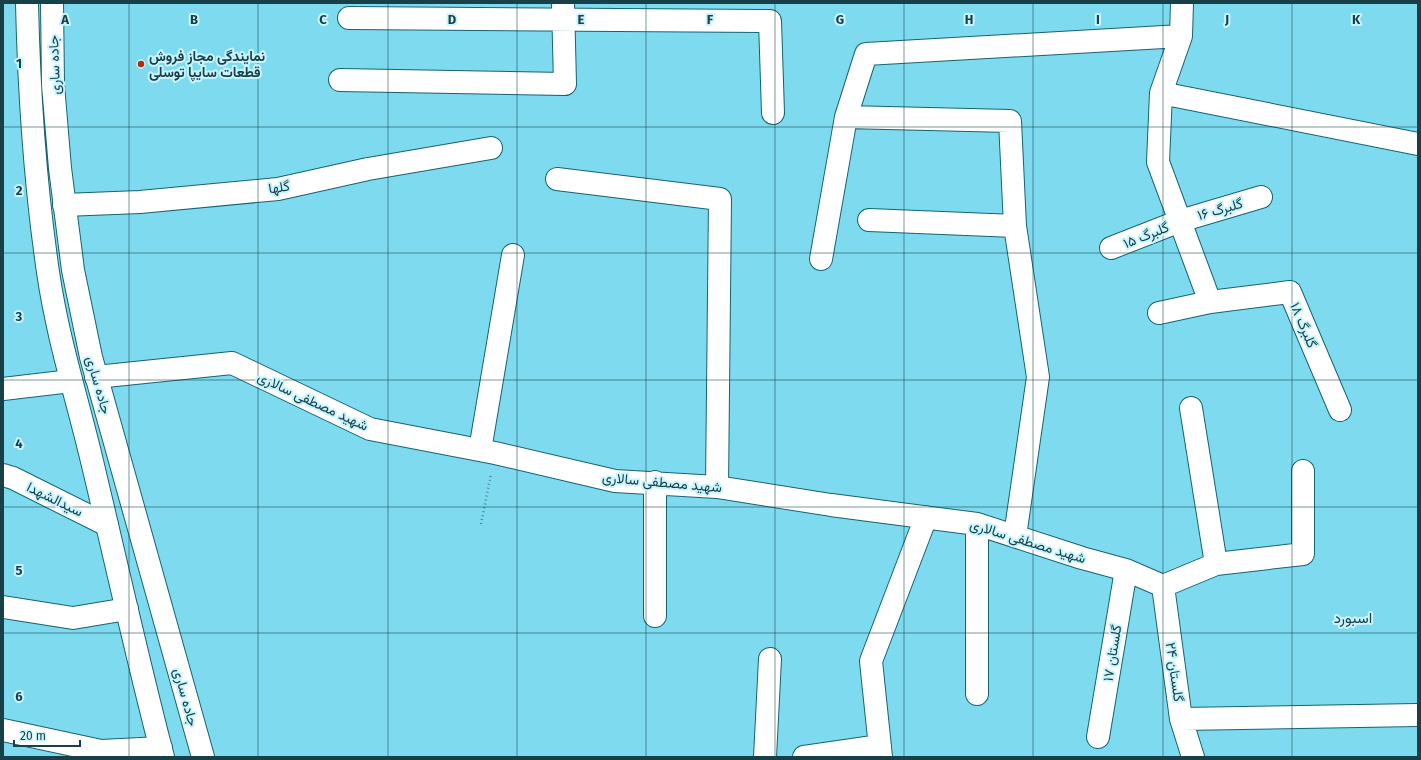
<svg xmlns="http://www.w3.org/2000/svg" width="1421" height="760" font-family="'Fira Sans',Vazirmatn,sans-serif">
	<rect width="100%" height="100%" fill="#7edbef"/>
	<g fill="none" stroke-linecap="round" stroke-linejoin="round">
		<!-- street casing -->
		<g stroke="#156372" stroke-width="24">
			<path id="street" d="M1182,3L1181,36L1161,93L1158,162L1210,302
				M349,18L770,21L773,113
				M340,80L565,84L563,3
				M1161,93L1418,144
				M846,117L1010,121L1015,226
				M557,179L720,199L717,487
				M64,205L140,202L278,189L368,169L491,148
				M869,220L1015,226L1038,377L1015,536
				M1111,248L1180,221L1261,197
				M821,259L846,117L866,54L1181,36
				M1159,313L1210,302L1290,292L1340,410
				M96,377L232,363L370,429L495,453L615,481L717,487L831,505L977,524L1082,558L1126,570L1163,586
				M3,389L71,381
				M1191,408L1216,564
				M480,450L513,255
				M3,475L13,478L107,525
				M655,482V616
				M977,524V694
				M1163,586L1216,564L1303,554V471
				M1163,586L1181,719L1193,757
				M3,607L73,618L127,609
				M1181,719L1418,715
				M3,730L101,751L161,748
				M1098,737L1126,570
				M765,757L770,659
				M804,757L880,746
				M881,757L871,661L926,517"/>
		</g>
		<!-- highway casing -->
		<g stroke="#156372" stroke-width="24">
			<path id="highway" d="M27,3C29,93 35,183 48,272C57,335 76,395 91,457C115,557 137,658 163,757
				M52,3L53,85L60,168L73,270L91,357L203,757"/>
		</g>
		<!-- path -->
		<path stroke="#498a98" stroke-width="2.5" stroke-dasharray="1 3" stroke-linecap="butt" d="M481,524L491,474"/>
		<!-- street -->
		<use href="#street" stroke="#fff" stroke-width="22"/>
		<!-- highway -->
		<use href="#highway" stroke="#fff" stroke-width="22"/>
	</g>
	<!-- grid -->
	<path fill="none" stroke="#184048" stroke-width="1" stroke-opacity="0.55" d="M129,3V757M258,3V757M388,3V757M517,3V757M646,3V757M775,3V757M904,3V757M1033,3V757M1163,3V757M1292,3V757M3,127H1418M3,253H1418M3,380H1418M3,507H1418M3,633H1418"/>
	<!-- markers -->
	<circle fill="#b72c08" stroke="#c9f4fe" stroke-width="1.5" cx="141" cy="64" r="4"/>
	<g text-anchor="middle" stroke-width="4" stroke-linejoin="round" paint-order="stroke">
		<!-- poi labels -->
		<g font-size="14" font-weight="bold" fill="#184048" stroke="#c9f4fe" text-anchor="start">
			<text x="149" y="61">نمایندگی مجاز فروش<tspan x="149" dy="16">قطعات سایپا توسلی</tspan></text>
		</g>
		<!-- street labels -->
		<g font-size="14" fill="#184048" stroke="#c9f4fe">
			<text transform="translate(54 65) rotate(-92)" y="5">جاده ساری</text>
			<text transform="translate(279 187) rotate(-9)" y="5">گلها</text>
			<text transform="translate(1220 209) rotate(-16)" y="5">گلبرگ ۱۶</text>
			<text transform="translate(1146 235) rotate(-22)" y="5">گلبرگ ۱۵</text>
			<text transform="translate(1304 325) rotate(67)" y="5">گلبرگ ۱۸</text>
			<text transform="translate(99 385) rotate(74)" y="5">جاده ساری</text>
			<text transform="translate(313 401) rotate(25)" y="5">شهید مصطفی سالاری</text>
			<text transform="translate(662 482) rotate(5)" y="5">شهید مصطفی سالاری</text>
			<text transform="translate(55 499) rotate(26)" y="5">سیدالشهدا</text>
			<text transform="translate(1028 541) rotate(17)" y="5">شهید مصطفی سالاری</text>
			<text transform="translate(1112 653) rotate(-81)" y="5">گلستان ۱۷</text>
			<text transform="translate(1175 672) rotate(82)" y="5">گلستان ۲۴</text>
			<text transform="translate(186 697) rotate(75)" y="5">جاده ساری</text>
		</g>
		<!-- neighbourhood labels -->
		<g font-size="15" fill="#184048" stroke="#c9f4fe">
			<text x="1353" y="623">اسبورد</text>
		</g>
	</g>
	<g font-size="13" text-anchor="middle" font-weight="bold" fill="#184048" stroke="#c9f4fe" stroke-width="4" stroke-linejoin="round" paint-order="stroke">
		<text x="65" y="24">A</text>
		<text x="194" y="24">B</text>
		<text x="323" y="24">C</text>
		<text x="452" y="24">D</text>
		<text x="581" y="24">E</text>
		<text x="710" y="24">F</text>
		<text x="840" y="24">G</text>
		<text x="969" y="24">H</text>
		<text x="1098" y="24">I</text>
		<text x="1227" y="24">J</text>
		<text x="1356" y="24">K</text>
		<text x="19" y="68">1</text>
		<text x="19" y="195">2</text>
		<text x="19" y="321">3</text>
		<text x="19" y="448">4</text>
		<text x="19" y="575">5</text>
		<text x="19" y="701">6</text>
	</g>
	<!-- border -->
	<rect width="1421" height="760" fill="none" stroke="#184048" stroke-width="8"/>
	<!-- scale -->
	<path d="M14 740v6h66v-6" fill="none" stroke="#184048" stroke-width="2"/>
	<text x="20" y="740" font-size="12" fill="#184048" stroke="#c9f4fe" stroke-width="3" paint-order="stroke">20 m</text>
</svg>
